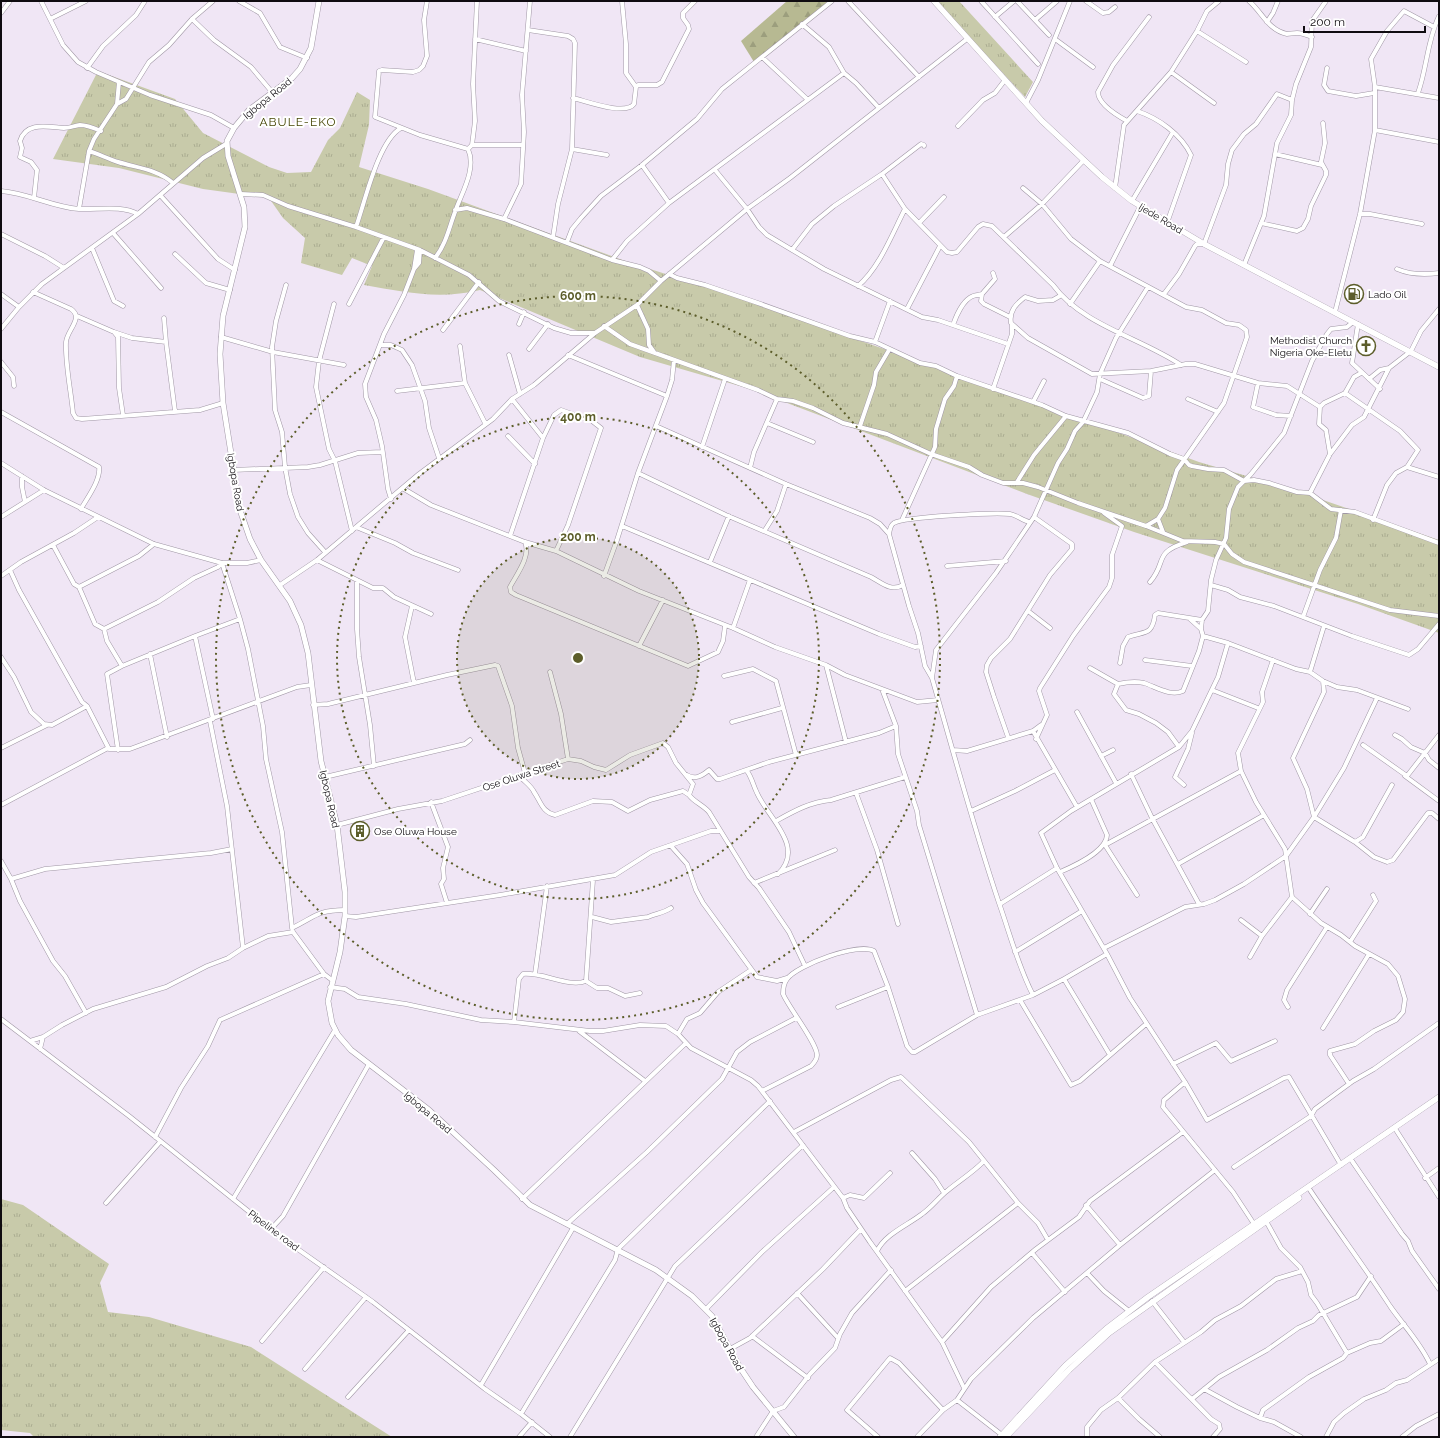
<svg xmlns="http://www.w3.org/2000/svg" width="1440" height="1438" font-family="Raleway,sans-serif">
	<defs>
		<pattern id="grass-tufts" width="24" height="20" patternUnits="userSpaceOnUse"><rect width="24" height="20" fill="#c8caaa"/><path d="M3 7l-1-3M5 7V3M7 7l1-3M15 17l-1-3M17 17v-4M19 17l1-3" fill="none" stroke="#abac91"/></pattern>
		<pattern id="forest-firs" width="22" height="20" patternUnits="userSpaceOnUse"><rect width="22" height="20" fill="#b7b992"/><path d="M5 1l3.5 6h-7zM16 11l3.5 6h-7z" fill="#9c9e7d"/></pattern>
	</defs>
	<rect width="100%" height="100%" fill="#f0e6f5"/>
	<!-- grass -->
	<path fill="url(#grass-tufts)" d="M938,1H959L1033,82L1025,97L963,30Z
		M98,71L175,99L203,133L269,167L287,173L311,172L328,140L340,128L357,92L370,100L369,125L359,167L428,189L628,262L694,283L979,382L1199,462L1294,490L1439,540V633L1358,604L1134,532L1027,494L750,389L640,357L480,290C439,300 404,292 364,285L372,266L352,258L342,275L301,263L305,238L283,218L269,198L203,189L119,168L53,159Z
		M1,1199L23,1205L109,1264L100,1283L108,1312L149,1317L251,1347L392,1437H34L30,1433L1,1430Z"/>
	<!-- forest -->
	<path fill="url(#forest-firs)" d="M787,1H829L754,62L741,41Z"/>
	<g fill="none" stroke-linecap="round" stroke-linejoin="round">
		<!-- minor casing -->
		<g stroke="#a097a5" stroke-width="5">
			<path id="minor" d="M41,1L63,45L78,62L96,72L150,95L211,115L234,128
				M239,1L260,13L280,47L307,58
				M427,1L424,20L427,56L423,66L419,70L413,72L382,70L379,71L375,117L420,135L468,149
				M848,1L919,77
				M981,1L1038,64
				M1017,1L1049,35
				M1086,1L1103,13L1109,12L1115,7
				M1249,1C1262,12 1268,30 1287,34C1290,34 1293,33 1297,33C1302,33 1307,35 1312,37
				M1,13L10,1
				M995,17L1014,1
				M50,19L86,1
				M192,19L214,40L251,67L272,92
				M1035,20L1057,1
				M1267,22L1273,13L1278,1
				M802,24L829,47L844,73L856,83L879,108
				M528,30L568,36L573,39L575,43L572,149L558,204L553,237
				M1197,31L1246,62
				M475,39L526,51
				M1055,39L1093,67
				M762,57L807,99
				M87,68L103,46L136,15L145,1
				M1327,68L1324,85L1328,91L1356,96L1374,93
				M1171,72L1214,103
				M636,87L638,85H657L662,82L689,29L688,25L683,18V13L695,1
				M1375,87L1439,98
				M1418,93C1427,68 1427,41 1439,16
				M573,98C586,101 625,116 634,104L636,87L626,73V44L622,1
				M1026,103L1038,80L1070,1
				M117,104L126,99L149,62L169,45L192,19L213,1
				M1137,111C1158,118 1181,134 1191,155L1167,223
				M1127,121C1118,116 1098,104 1098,92L1113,65L1149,17
				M958,126L983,100L995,93L1005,80
				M1375,130L1439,142
				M472,145H523
				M468,149L472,145L475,121L473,84L477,1
				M572,149L607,155
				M89,151C99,154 108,159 118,162C137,168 157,169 173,183
				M1275,154L1322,165
				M642,165L669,203
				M715,170L747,209L759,227L767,235L824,269L922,317L938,320L1008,344
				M882,174L921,144L924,145V146
				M1023,188L1042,204L1071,239L1100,261L1186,307L1202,310L1226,323L1239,325L1246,330L1247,337L1224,403L1177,470L1165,508L1158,519L1163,532
				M1115,188L1124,125L1171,72L1197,31L1207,11L1219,1
				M1,191C28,193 52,207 79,209C98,210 121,205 138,214
				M241,194L263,195L288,206L356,227L420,250L469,275L499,301L554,328L571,333H594
				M160,195L218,259L235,270
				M34,198L37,170L31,162L20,157L22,148L20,141C26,121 48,127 64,128C69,128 74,126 80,125C87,125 94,128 101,131
				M1132,201L1173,132
				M79,209L89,151L94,139L117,104L119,82
				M455,210L467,208L504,219L612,260L640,267L649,271L661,281
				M1360,214H1370L1422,224
				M504,219L521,184L524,132L522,95L530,1
				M920,222L944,197
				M1261,223L1297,231L1303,228L1308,219L1311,206L1326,175V171L1321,162L1325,143L1323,123
				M356,227C365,202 378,141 401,128
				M113,233L161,288
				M1,234L45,256L64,268
				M1004,237L1042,204L1084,160
				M567,242L572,229L581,218L601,196L642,165L697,119L722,89L832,1
				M92,248L114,301L123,306
				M792,250L812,224L834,206L882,174L905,209L947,252L952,253L957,252L978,227L983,224L992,226L1053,285C1082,325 1141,338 1181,365
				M175,254L206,283L230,290
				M435,258C446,244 449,228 455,212C461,194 477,169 468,149
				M612,260L627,241L669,203L844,73
				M1244,265L1264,216L1277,143L1291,115L1292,100L1296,84L1311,47L1312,21L1326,1
				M1110,266L1140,207
				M414,269L419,263L420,250
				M1397,269C1411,275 1424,275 1439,273
				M669,274L677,278L705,285L755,302L850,336L875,342L920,363L936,366L957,376L1042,405L1066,416L1128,433L1170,454L1184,459L1189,465L1192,466L1208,469L1224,470L1244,481L1254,480L1269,483L1297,492L1310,493L1331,509L1355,512L1439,543
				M286,285L276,321L272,347L275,410L282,432L285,467L290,494L298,517L308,533L325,552
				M858,286C880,267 892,234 905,209
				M33,292L71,309C84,318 67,330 66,342C65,364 71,391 73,413L76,418L82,419L200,410L223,403
				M1,294L19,307
				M982,294L981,301L984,304L1010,317
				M1164,294L1179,274L1195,246L1197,244H1204L1226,185L1228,164L1232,150L1244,134L1256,124L1277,94L1292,100
				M1060,296L1053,300L1038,301L1025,297C1016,304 1009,311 1011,323L1028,338L1092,374L1151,371L1186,364H1195L1258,383L1287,386L1320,407
				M334,304L319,361L316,387L329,449L335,461L352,531
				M349,304L384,237
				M1070,304L1100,261
				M637,305L648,329L649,345L654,352
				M907,309L940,246
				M1335,312L1360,214L1375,130V87L1371,59L1387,31L1404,11L1434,27
				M77,316L114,332
				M519,324L524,312
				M1358,324L1352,363L1380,389
				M953,325C956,316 963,300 973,296C976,295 979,295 982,294L995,279L993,273
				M604,326L630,344L758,390L777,399L793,401L813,408L843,423L887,434L931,454L969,467L982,475L1003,483H1023L1038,487L1078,503L1146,526L1183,541L1215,542L1224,544L1232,554L1244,562L1390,610L1439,616
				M1,329L19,307L42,284L138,214L203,158L226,144
				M443,330L479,282
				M221,337L273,352L344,365
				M166,342L175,411
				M875,342L890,301
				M380,345H391L402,350L412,365L425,401L429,428L439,458
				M460,346L465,383
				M529,349L548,324
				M509,355L520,394
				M568,355L667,396L638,473L617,540L604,576
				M1,362L13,377L14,386
				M1100,379L1143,398L1149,396L1151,371
				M1369,379L1380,370L1389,368
				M1258,383L1253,407L1276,415L1291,416
				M993,389L1012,334V325
				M397,391L465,383L485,423
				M1345,393L1400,431L1418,450L1407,467L1396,473L1387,485L1373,520
				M667,396L672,380L674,360
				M1188,399L1218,412
				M1033,402L1044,381
				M1,412L99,467C101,480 87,498 81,509
				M123,415L119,388L118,337L114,332L132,338L166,342L164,318
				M767,423L813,442
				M656,426L786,484L870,518L880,524L889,534
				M860,426L874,385L876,372L889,350
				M508,436L535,464
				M543,438L554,415L561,410L592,421L601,428L568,525L556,551
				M702,447L725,379
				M1330,454L1326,430L1319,424L1320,407L1324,403L1345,393L1354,377L1361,373
				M1,463L44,490L154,544L222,563H247L261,560
				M1407,467L1439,477
				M750,468L754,452L777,399
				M233,470L308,467L320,465L358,453L382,452
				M638,473L726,515L871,577C882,583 891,592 903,585
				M22,476V487L25,502
				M1017,482L1034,455L1066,416
				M404,489L431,505L525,542L556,551L639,591L733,628L775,647L826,665L845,675L917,702L938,700
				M1310,493L1330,454L1352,425L1364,417L1389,368L1411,351L1421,331L1439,309
				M391,499L388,489L382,446L376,420L366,397L365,384L384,334L404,295L414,269L417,250
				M1,517L44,490
				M902,520L935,447L936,429L945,399L954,386L957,376
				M1030,522C1023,521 1017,515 1010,514C996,512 903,517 894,523C890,525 890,530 889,534L909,606L918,633L925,666L932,678C954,754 974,829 999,903C1010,934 1018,966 1033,995
				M622,526L879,634L915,647L921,646
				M1146,526L1158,519
				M356,527L395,543L413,553L458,570
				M765,530L777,511L786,484
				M510,536L543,438L512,399
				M525,542C531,556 517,574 510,587L511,592L516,595L688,666L718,652L723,641L725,626
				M53,545L74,584L79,587L95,624L104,629L158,602L194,578L218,567L222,563
				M317,560L373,588H383L394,597L431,614
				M710,562L729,516
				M947,566L1006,561
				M10,570L19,590L82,702L87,706L109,749H130L297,687L311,685
				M1,576L21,562L74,533L98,517
				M357,580V629L359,657L370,725L374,766
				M1150,582C1168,561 1152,553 1187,542
				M280,585L317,560L419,474L493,419L512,399L534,385L595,333L637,305L661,281L747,209L790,178L967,39
				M1211,585L1228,590L1240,597L1274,606L1352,636L1409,655L1418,649L1439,624
				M79,587L139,556L154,544
				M412,606L405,637L414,683
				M1028,611L1050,628
				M1303,617L1320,570L1336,538L1341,510
				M240,619L248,649L263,726L266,759L282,832L292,928
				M1190,619L1201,629
				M733,628L750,580
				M104,629L107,641L122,666L195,636
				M1203,636L1228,643L1296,669L1310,672L1323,681L1337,687L1357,690L1408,709
				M1228,643L1218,677L1192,731L1179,747L1071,811L1041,833L1057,868L1107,954L1130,998L1185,1082L1207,1120L1284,1078L1289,1077L1341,1165
				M639,646L663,600
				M150,654L167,737
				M1,657L14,677L31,712L44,724L52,725L87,706
				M1145,660L1192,666
				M1273,660L1262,692L1263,702L1238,753L1241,771L1256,802L1285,849L1292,897L1321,923L1341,935L1355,946L1388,964L1398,976L1405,999L1403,1012L1396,1020L1374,1031L1355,1044L1330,1051V1055L1349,1084
				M1120,663L1123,646L1128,637C1145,631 1152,636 1155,615L1158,613L1202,620
				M826,665L846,742
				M1090,668L1118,684C1127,682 1135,681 1144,683C1156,687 1171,697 1183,691L1199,651L1203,636L1201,629L1202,620L1208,611L1211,580L1216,560L1226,538L1229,509L1238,487L1251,474L1284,433L1312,361L1327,334L1331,329L1347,327L1353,322
				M550,672L561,714L568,759
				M1310,672L1324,626
				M724,676L753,669L776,681L796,755
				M932,678L936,650L996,573L1034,517L1058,463L1067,449L1075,431L1083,422L1097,392L1100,374L1116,338L1148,287
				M1323,681L1324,692L1293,758L1307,789L1314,817L1355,842L1374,857L1387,862L1393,860L1428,813H1432L1439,819
				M1118,684L1114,694L1126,710L1139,714L1156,723L1168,732L1179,747
				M882,689L896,726L898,754L917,811L919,825L977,1015
				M1212,690L1258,708
				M313,705L328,704L447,675L495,665L498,666L512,706L518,748L525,773
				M1077,712L1116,783
				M213,719L195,636L240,619L222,563
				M210,721L227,806L243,948
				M732,722L782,708
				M1033,731L1077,807
				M1395,735L1402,739L1411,747L1425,753L1429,760L1439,768
				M1008,737L994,697L986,672L987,665L991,658L1010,639L1050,575L1072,549V544L1034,517
				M1036,739L1047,715L1039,691L1040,688L1073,636L1109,587L1112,578V555L1122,526L1104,513
				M1363,745L1407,776L1439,735
				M1,748L47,725
				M118,750L107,674L122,666
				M953,750L967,751L1033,731L1041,725
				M1101,756L1113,750
				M747,771C752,778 753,785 757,793C768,818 806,847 778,874
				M1131,774L1152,818L1199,904
				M519,775C523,781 531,785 534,792C541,802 542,812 555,815L593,801L612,802L628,811L650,800L683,791L689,795
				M687,775C695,780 702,776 709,770L717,779H720L769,762L879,733L896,726
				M1405,776L1439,801
				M325,777L465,744L470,740
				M1184,785L1175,777L1188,749L1192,733
				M856,793L877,850L898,924
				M431,802L448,847L443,868L444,879L441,884L447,903
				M1,805L108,748
				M971,811L1015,791L1055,770
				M776,821C794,811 810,802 831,800L905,777
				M337,825L398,809L442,801L568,759L581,761L594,767L606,770L630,755L663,743L668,747L676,763L693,784L689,795C694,802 703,805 709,812L749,877L759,888L789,932L805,966
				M1355,842L1363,837L1392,785
				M671,846L687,864L696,890L703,903L757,977L777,981L787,978
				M1,861L11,879L20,901L53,961L65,976L86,1013
				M1178,864L1264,815
				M1060,872C1074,866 1106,852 1107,835L1091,799
				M11,879L45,869L211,853L232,849
				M754,883L835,850
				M1137,895L1105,845L1241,771
				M1000,904L1057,868
				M1310,914L1327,889
				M345,916L356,917L500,895L615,875L651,852L711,831H720
				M592,917L611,922L648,917C656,913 662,914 671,908
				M1241,920L1262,936L1292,897
				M293,932L324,974L332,980
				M1350,942L1376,901L1373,895
				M1104,948L1185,907L1204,904L1215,900L1244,884L1286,856L1314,817L1344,768L1377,698
				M1015,952L1082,911
				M1250,957L1262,936
				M535,974L547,886
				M1064,979L1110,1055
				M586,981L593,880
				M330,987L345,989L358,997L406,1004L481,1020L514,1022L590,1031H603L640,1025L666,1026L678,1034L691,1048L751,1080L758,1086L843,1198L847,1208L870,1242L942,1342L964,1388
				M1020,1000L1071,1085L1080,1081L1146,1024
				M838,1007L888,987
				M1288,1007L1284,1000L1287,990L1327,927
				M1,1019L129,1116L282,1238L373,1302L485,1389L521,1414L550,1437
				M514,1022L519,979L523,974C543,972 569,988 586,981L597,988H608L625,996L640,993
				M1323,1028L1369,954
				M579,1031L645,1081
				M678,1034L687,1019L700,1013L718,992L751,970
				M30,1041L43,1037L62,1025L93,1009L166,987L207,966L228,958L243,948L268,936L293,932L292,928C315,917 317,910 345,910
				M40,1049L43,1037
				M1173,1064L1216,1043L1231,1061L1275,1041
				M1185,1082L1164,1100L1163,1107L1233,1192L1254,1224
				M762,1091L811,1066C814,1063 817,1060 817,1055C817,1043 789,1008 783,994C783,989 784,983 787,979C797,965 859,942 874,951L888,987L907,1046L912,1052H915L977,1015L1033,995L1064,979L1107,954
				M1396,1130L1439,1197
				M794,1132L891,1080L901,1077L969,1142L1018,1203L1038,1223L1048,1240
				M155,1137L181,1088L208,1046L220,1020L324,974
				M912,1153L935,1179L944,1193
				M1352,1161L1402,1234L1408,1241L1412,1251L1439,1289
				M1234,1167L1311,1116L1315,1109L1353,1081L1374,1069L1439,1023
				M1425,1178L1439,1168
				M1310,1190C1336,1229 1364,1266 1390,1306C1403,1325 1420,1342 1430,1364
				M843,1198L850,1195L864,1198L890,1173
				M233,1199L335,1030
				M522,1199L686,1043
				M106,1203L160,1142
				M1086,1205L1120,1245
				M1266,1221L1281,1248L1300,1267L1308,1282L1311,1295L1317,1303L1347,1353
				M567,1224L647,1152L722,1079L737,1052L750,1042L796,1018
				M272,1228L283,1216L369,1064
				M877,1251C885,1234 908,1225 922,1214C932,1207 938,1198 947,1191C959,1181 972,1173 983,1162
				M1032,1253L1065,1292
				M1087,1273L1104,1291L1129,1311
				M905,1291L1018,1203
				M797,1293L838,1338
				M1152,1301L1184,1342
				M706,1309L762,1252L834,1187
				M752,1336L808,1378
				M262,1341L324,1267
				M942,1342L991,1287L1036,1249L1079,1217L1090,1201L1183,1132
				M730,1349L750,1338L823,1269L861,1229
				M1155,1362L1211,1419L1219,1424L1220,1429L1213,1437
				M305,1369L366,1297
				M481,1385L573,1228
				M1204,1389L1237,1407L1260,1418L1274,1422L1301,1437
				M348,1397L409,1330
				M1118,1398L1139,1419L1160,1437
				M1192,1399L1219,1377L1267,1350L1298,1328L1313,1321L1319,1315L1357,1297L1371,1276
				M957,1400L1002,1435
				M521,1414L615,1260L618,1249L770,1101
				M1260,1418L1263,1410L1309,1377L1343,1358L1347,1353L1370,1343L1381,1341L1404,1324
				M519,1437L532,1422
				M570,1437L675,1266L803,1145
				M756,1437L773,1411L784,1407L810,1374L835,1348L840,1334L852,1313L891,1270
				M878,1437L847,1410L890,1358L899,1363L943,1410
				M917,1437L943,1410L957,1400L971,1379L1033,1318L1120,1245L1215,1170
				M1087,1437V1427L1101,1410L1118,1398L1155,1362L1201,1332L1215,1320L1241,1306L1276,1279L1302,1271
				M1326,1437L1334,1422L1344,1413L1364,1399L1386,1390L1396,1383L1407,1380L1439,1359
				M1402,1437L1416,1426L1439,1414"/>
		</g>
		<!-- tertiary casing -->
		<g stroke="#a097a5" stroke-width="6">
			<path id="tertiary" d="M319,1L311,48L300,69L292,78L249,110L234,128L227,141L228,156L244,207L245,227L223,316L220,354L223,403L240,510L250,539L261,560L290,601L301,625L308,653L321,761L337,825L345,892V916L340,952L328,1001L332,1023L338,1035L351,1050L429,1110L494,1170L530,1205L656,1270L692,1296L712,1316L739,1366L753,1387L794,1437"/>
		</g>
		<!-- secondary casing -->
		<g stroke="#a097a5" stroke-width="6">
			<path id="secondary" d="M934,1L1042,121L1102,177L1132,201L1204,244L1439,367
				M1000,1437L1065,1366L1106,1329L1148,1297L1439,1097
				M1006,1437L1069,1370L1109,1333L1299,1198"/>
		</g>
		<!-- minor -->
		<use href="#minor" stroke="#fff" stroke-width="4"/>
		<!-- tertiary -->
		<use href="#tertiary" stroke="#fff" stroke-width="5"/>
		<!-- secondary -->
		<use href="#secondary" stroke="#fff" stroke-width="5.5"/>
	</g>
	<!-- distance rings -->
	<circle cx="578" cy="658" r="121" fill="#5c5d2a" fill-opacity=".12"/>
	<g fill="none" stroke="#5c5d2a" stroke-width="2" stroke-dasharray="2 4">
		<circle cx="578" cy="658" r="121"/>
		<circle cx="578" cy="658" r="241"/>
		<circle cx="578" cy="658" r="362"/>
	</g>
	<!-- icons -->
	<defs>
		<g id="fuel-ring" transform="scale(1)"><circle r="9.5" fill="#fff" stroke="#5c5d2a" stroke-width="1.5"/><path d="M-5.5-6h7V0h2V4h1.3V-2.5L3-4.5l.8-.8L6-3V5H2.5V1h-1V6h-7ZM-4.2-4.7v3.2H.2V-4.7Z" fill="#5c5d2a"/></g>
		<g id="church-ring" transform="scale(1)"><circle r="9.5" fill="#fff" stroke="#5c5d2a" stroke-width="1.5"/><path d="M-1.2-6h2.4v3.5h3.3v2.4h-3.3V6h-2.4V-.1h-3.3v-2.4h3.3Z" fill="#5c5d2a"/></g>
		<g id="building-ring" transform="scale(1)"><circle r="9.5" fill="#fff" stroke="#5c5d2a" stroke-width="1.5"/><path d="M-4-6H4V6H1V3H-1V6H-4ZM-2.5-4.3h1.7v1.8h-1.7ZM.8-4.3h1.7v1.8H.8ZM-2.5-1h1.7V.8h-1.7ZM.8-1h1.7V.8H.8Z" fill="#5c5d2a"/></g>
	</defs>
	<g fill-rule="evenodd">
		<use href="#fuel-ring" x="1354" y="294"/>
		<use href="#church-ring" x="1366" y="346"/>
		<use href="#building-ring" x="360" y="831"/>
	</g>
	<g text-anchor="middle" stroke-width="4" stroke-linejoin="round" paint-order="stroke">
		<!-- street labels -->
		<g font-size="10" fill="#0f0b10" stroke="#fff">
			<text transform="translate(267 98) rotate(-39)" y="4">Igbopa Road</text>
			<text transform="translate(1161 218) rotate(31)" y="4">Ijede Road</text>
			<text transform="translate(236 482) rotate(80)" y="4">Igbopa Road</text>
			<text transform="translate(521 775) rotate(-18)" y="4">Ose Oluwa Street</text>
			<text transform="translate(330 799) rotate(77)" y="4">Igbopa Road</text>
			<text transform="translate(428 1112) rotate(40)" y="4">Igbopa Road</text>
			<text transform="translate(274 1230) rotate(37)" y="4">Pipeline road</text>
			<text transform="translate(727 1344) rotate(61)" y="4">Igbopa Road</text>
		</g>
		<!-- poi labels -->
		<g font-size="10" fill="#0f0b10" stroke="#fff" text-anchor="start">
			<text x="1368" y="298">Lado Oil</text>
			<text x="1352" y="344" text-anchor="end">Methodist Church<tspan x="1352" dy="12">Nigeria Oke-Eletu</tspan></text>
			<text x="374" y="835">Ose Oluwa House</text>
		</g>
		<!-- quarter labels -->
		<g font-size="12" letter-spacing="1" fill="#464605" stroke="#fff">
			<text x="298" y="126">ABULE-EKO</text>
		</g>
	</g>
	<circle cx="578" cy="658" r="6" fill="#5c5d2a" stroke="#fff" stroke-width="2"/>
	<g font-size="12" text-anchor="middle" font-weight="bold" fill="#5c5d2a" stroke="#fff" stroke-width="4" stroke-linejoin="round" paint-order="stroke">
		<text x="578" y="300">600 m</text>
		<text x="578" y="421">400 m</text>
		<text x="578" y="541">200 m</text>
	</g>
	<!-- border -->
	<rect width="1440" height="1438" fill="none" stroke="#0f0b10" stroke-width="4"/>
	<!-- scale -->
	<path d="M1304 26v6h121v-6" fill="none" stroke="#0f0b10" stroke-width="2"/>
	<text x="1310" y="26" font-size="12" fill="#0f0b10" stroke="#ffffff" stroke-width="3" paint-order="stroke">200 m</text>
</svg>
